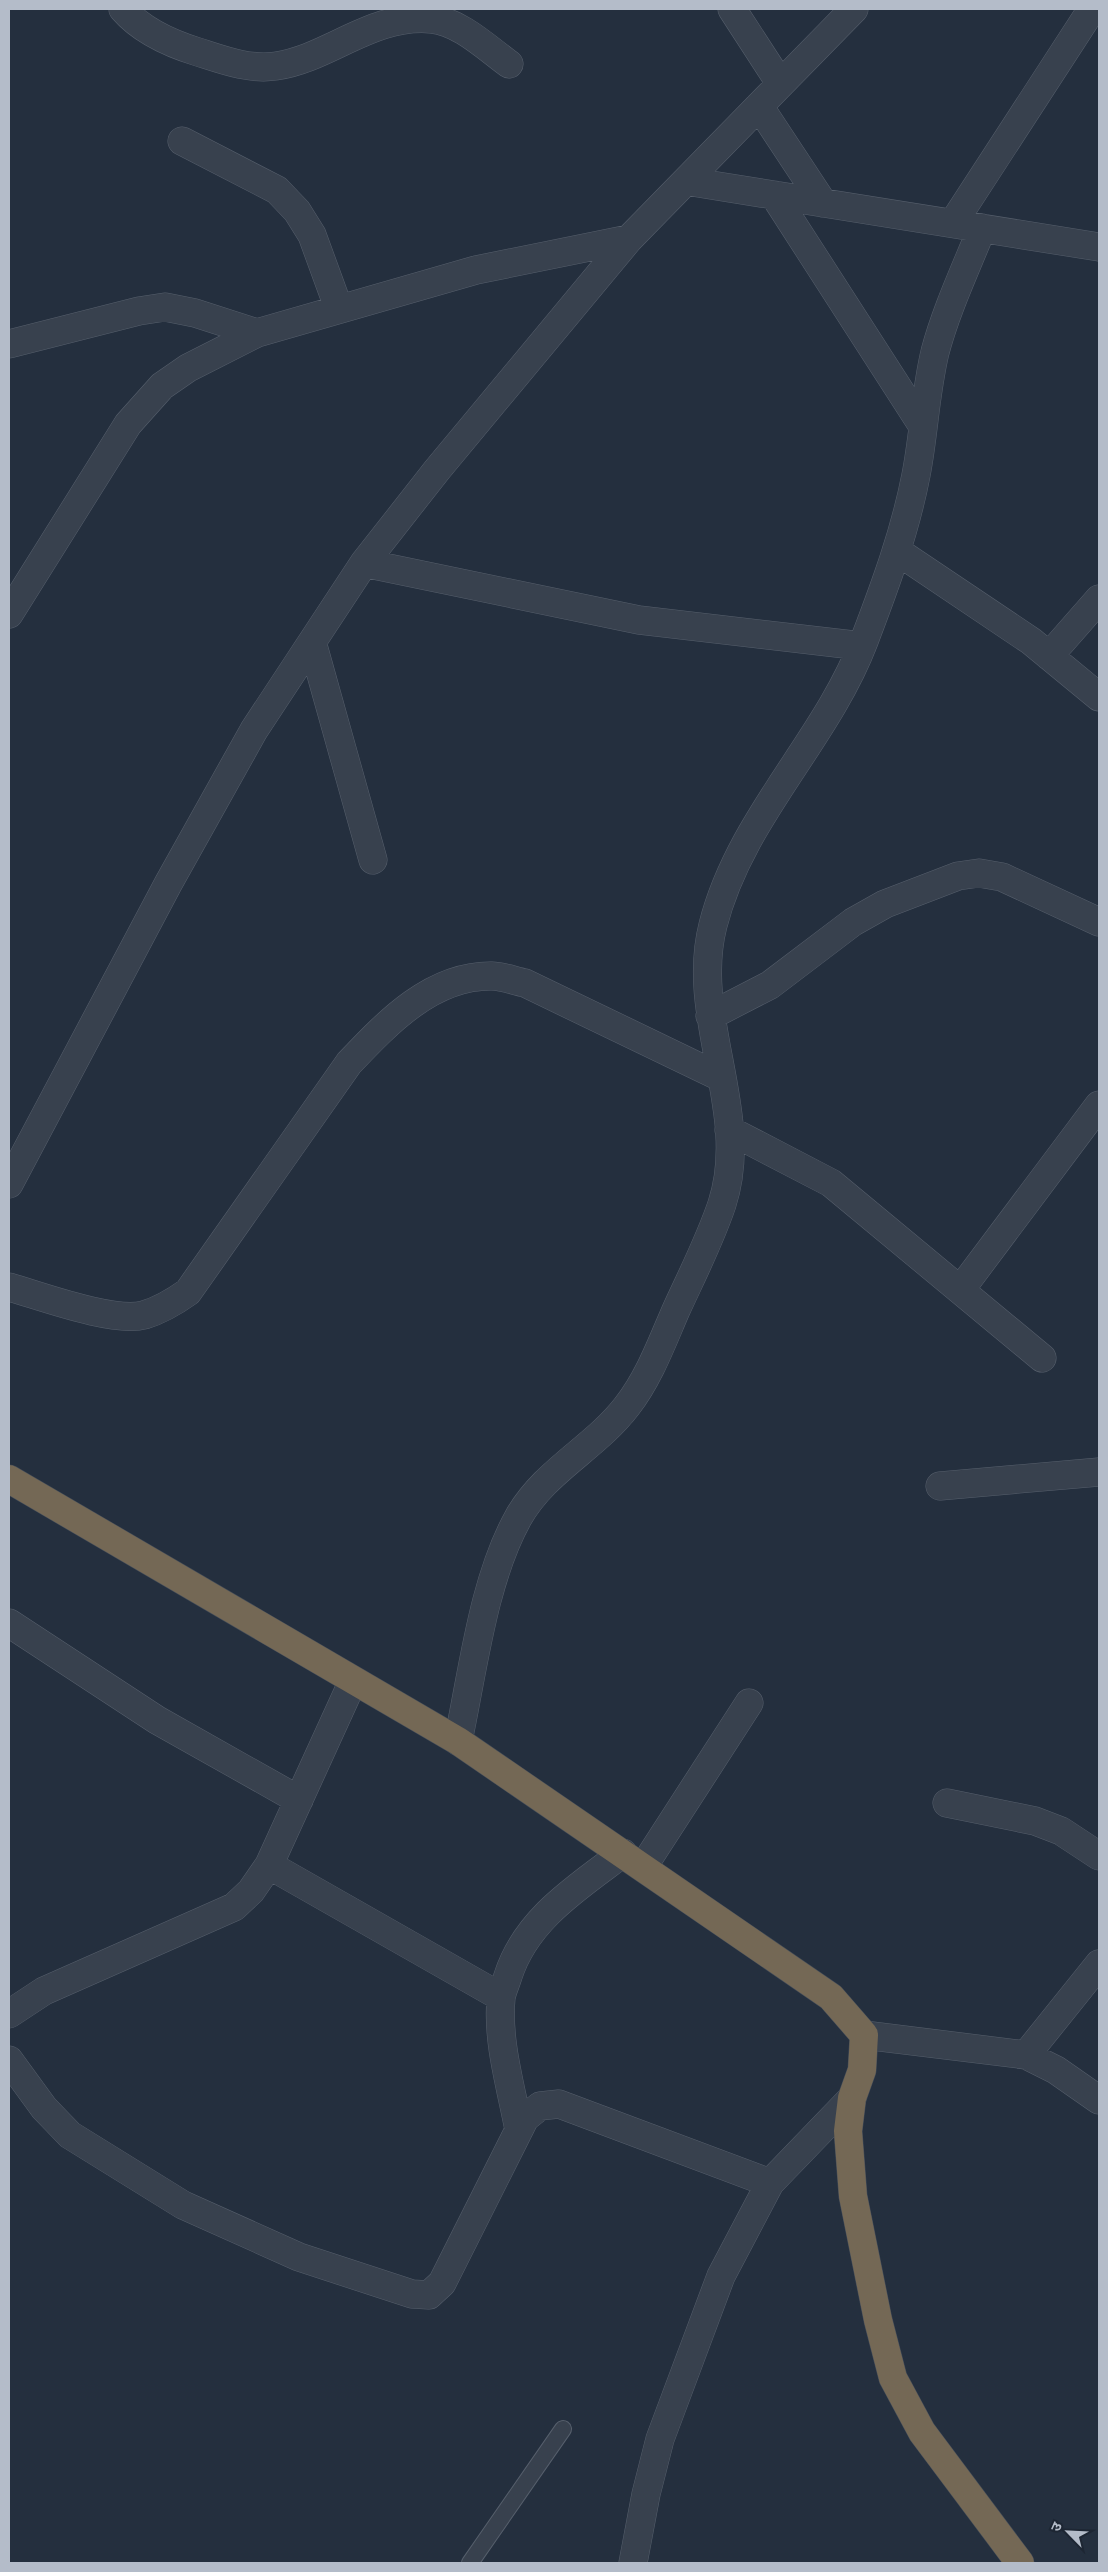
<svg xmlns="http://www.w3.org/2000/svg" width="1108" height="2572" font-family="Helvetica,'Noto Sans Devanagari',sans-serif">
	<rect width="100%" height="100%" fill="#242f3e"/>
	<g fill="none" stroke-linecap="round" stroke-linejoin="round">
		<!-- lane casing -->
		<g stroke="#565f6c" stroke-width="18">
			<path id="lane" d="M470,2563L563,2429"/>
		</g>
		<!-- street casing -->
		<g stroke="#565f6c" stroke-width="29">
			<path id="street" d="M123,9C141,30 172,44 198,52C223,60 249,70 276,66C330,58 371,14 431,19C459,21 487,48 509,64
				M732,9L780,83
				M759,106L823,203
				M182,141L277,190L297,211L312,235L339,309
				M686,181L1099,247
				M774,195L922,425
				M953,223L1092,9
				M9,344L139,311L165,307L195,313L257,333
				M897,551L1031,641L1099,697
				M364,563L639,620L862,646
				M9,614L128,424L162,386L188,368L257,333L476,270L629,239
				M312,642L373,860
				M1049,656L1099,599
				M710,1016L770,985L853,922L885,904L958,876L979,873L1002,877L1099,922
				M729,1130L831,1183L1042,1358
				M9,1184L168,884L254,730L364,563L437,470L629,239L854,9
				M9,1287C41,1296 113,1323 144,1315C161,1310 174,1302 188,1292L349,1063C387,1023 432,975 492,976C502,976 515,981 525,983L720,1077
				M961,1289L1099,1105
				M940,1486L1099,1472
				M9,1623L157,1720L299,1800
				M458,1741C473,1671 483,1581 518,1518C544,1471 595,1448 627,1406C649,1378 662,1342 676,1310C692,1275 710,1240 722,1204C752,1112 689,1018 713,925C740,818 826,741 864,641C885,586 905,532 916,475C924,434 925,394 935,352C946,310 966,268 982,228
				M947,1803L1035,1821L1061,1831L1099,1856
				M269,1865L501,1997
				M643,1867L749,1703
				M9,2014L44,1991L234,1907L251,1891L269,1865L353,1681
				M864,2035L1026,2055L1056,2070L1099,2100
				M1026,2055L1099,1964
				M9,2060L44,2108L70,2135L183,2205L299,2257L412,2294L429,2295L442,2283L525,2118L540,2106L559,2104L770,2183
				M519,2130C511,2087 497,2042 501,1998C502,1991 506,1983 508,1976C526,1919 578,1887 623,1853
				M633,2563L646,2494L660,2439L721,2276L770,2183L852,2098"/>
		</g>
		<!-- highway casing -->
		<g stroke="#434c59" stroke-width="29">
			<path id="highway" d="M9,1479L458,1741L831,1997L864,2035L862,2070L852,2098L848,2131L853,2196L878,2320L893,2378L922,2432L1020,2563"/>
		</g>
		<!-- lane -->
		<use href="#lane" stroke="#38414e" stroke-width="16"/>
		<!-- street -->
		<use href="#street" stroke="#38414e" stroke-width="28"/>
		<!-- highway -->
		<use href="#highway" stroke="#746855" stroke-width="28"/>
	</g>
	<!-- border -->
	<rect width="1108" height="2572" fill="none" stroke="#b4bcc9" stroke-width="20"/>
	<!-- north arrow -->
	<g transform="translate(1068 2532) rotate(294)" stroke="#1d2633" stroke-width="4" paint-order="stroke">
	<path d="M0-4L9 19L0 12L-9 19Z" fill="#b4bcc9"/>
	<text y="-8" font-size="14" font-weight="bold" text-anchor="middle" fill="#b4bcc9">उ</text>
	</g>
</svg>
